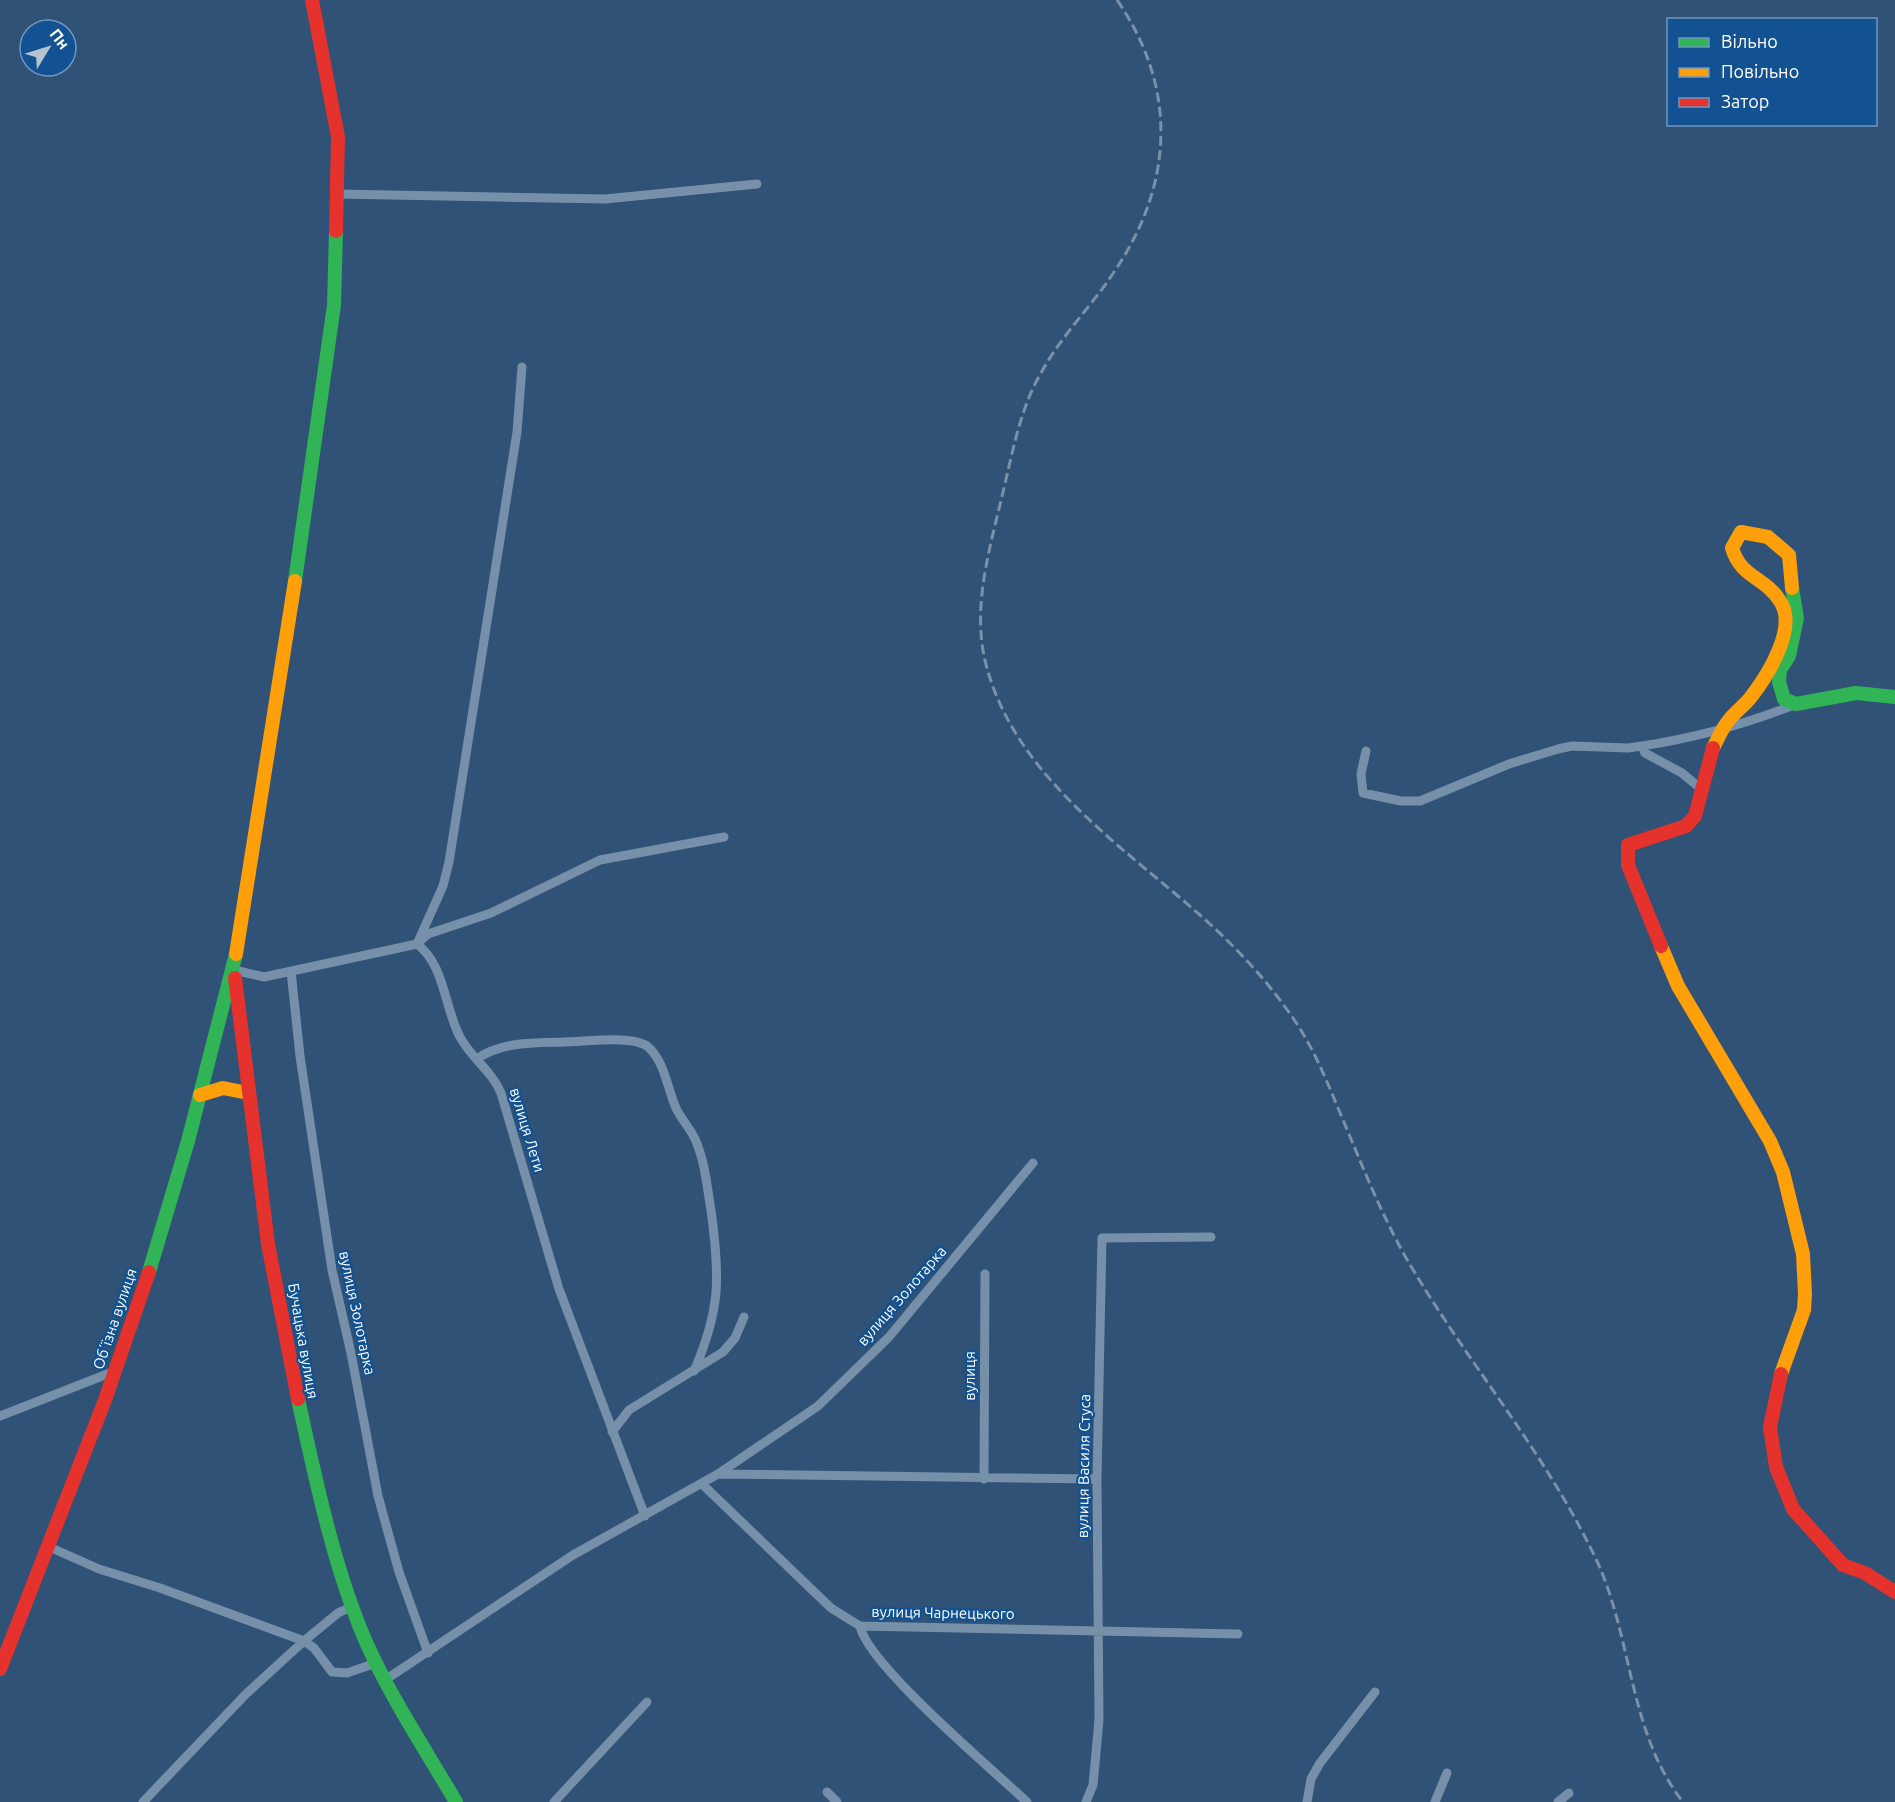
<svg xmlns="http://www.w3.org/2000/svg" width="1895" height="1802" font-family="Ubuntu,sans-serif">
	<rect width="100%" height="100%" fill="#2f5276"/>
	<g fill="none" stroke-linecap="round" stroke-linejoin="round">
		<!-- street -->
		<path stroke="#7790a9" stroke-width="9" d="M337,194L605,199L757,184
			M522,367L517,432L449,862L443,886L417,944L428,934L491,913L600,860L724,837
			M1366,751L1361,774L1363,793L1401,801H1420L1509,764L1558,749L1572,746L1628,748L1642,746
			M1700,788L1682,773L1645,753L1642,746C1693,738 1749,723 1796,704
			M234,970L264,977L417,944C445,965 444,1007 460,1037C471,1058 492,1071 501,1093L559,1289L645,1516
			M291,971L300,1056L332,1270L351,1353L378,1496L399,1572L428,1653
			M477,1059C501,1041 537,1043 565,1042C584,1042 632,1035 647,1046C665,1061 667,1088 676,1108C681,1119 690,1128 695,1139C705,1161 707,1187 711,1210C720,1276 721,1309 694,1371
			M0,1416L115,1371
			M612,1432L629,1410L723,1352L735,1338L744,1317
			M718,1474L1097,1479
			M984,1479L985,1274
			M702,1484L831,1608L860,1626L1238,1634
			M47,1546L99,1569L160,1588L304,1641L338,1613L353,1606
			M860,1626C867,1664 993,1770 1027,1802
			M385,1680L573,1555L718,1474L818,1406L889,1337L1033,1163
			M827,1792L837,1802
			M143,1802L246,1694L304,1641L314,1648L332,1672L347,1673L376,1663
			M554,1802L647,1702
			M1086,1802L1093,1785L1099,1720L1097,1479L1102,1238L1211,1237
			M1307,1802L1311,1779L1320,1763L1375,1692
			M1435,1802L1447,1773
			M1558,1802L1569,1793"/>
		<!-- fast -->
		<path stroke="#30b455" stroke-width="14" d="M295,581L334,305L336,231
			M1792,588L1797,618L1789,656L1780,670L1779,682L1784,699L1796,704L1856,693L1895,697
			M149,1272L188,1141L236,954
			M298,1399C315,1477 334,1569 366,1642C391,1698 425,1749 456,1802"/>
		<!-- slow -->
		<path stroke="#ff9f0a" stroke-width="14" d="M1713,748C1718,739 1722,728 1729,720C1735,712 1745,705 1751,697C1768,675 1798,627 1780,601C1764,576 1741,578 1732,548L1741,532L1768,537L1789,555L1792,588
			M1661,946L1678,986L1770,1141L1783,1172L1803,1254L1805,1294L1804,1310L1781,1374
			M236,954L295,581
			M200,1095L223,1088L248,1093"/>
		<!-- jam -->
		<path stroke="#e5322d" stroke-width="14" d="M312,0L338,137L336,231
			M1661,946L1628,865V845L1686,826L1695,816L1713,748
			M235,978L268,1244L298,1399
			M1781,1374L1770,1427L1776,1467L1793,1509L1843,1565L1865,1573L1895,1592
			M0,1669L105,1400L149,1272"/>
		<!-- rail -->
		<path stroke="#7a91a9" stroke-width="3" stroke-dasharray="10 4.5" stroke-linecap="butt" d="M1117,0C1178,88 1174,184 1114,272C1091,307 1061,336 1041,373C1020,409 1013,451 1003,492C991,544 973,601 984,656C1009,771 1117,842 1200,915C1236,947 1270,983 1297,1024C1314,1050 1326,1079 1338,1108C1361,1162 1382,1218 1412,1268C1471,1367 1546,1454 1596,1559C1633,1638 1628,1732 1683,1802"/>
	</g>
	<g text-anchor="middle" stroke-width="4.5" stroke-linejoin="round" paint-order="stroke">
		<!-- street labels -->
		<g font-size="15" fill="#fff" stroke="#125293">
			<text transform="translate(527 1130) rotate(73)" y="5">вулиця Лети</text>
			<text transform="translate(902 1296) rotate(-49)" y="5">вулиця Золотарка</text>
			<text transform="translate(357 1313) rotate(78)" y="5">вулиця Золотарка</text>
			<text transform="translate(115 1319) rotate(-71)" y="5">Обʼїзна вулиця</text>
			<text transform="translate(303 1341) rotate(80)" y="5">Бучацька вулиця</text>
			<text transform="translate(970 1376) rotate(-90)" y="5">вулиця</text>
			<text transform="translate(1084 1466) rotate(-89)" y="5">вулиця Василя Стуса</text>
			<text transform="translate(943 1613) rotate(1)" y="5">вулиця Чарнецького</text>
		</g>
	</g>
	<!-- legend -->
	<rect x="1667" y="18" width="210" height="108" fill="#125293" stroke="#7197be" stroke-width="1.5"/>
	<rect x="1679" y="38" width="30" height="9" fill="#30b455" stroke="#7197be" stroke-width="1.5"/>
	<text x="1721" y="48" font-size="18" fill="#ffffff">Вільно</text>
	<rect x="1679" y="68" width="30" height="9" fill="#ff9f0a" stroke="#7197be" stroke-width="1.5"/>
	<text x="1721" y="78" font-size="18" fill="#ffffff">Повільно</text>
	<rect x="1679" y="98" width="30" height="9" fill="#e5322d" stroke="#7197be" stroke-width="1.5"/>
	<text x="1721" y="108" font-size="18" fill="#ffffff">Затор</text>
	<!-- north arrow -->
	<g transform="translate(48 48) rotate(52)"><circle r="28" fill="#125293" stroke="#7197be" stroke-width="1.5"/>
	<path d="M0-4.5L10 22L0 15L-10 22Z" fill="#b6c2cf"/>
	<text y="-9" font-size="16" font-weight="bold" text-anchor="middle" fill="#ffffff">Пн</text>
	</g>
</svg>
